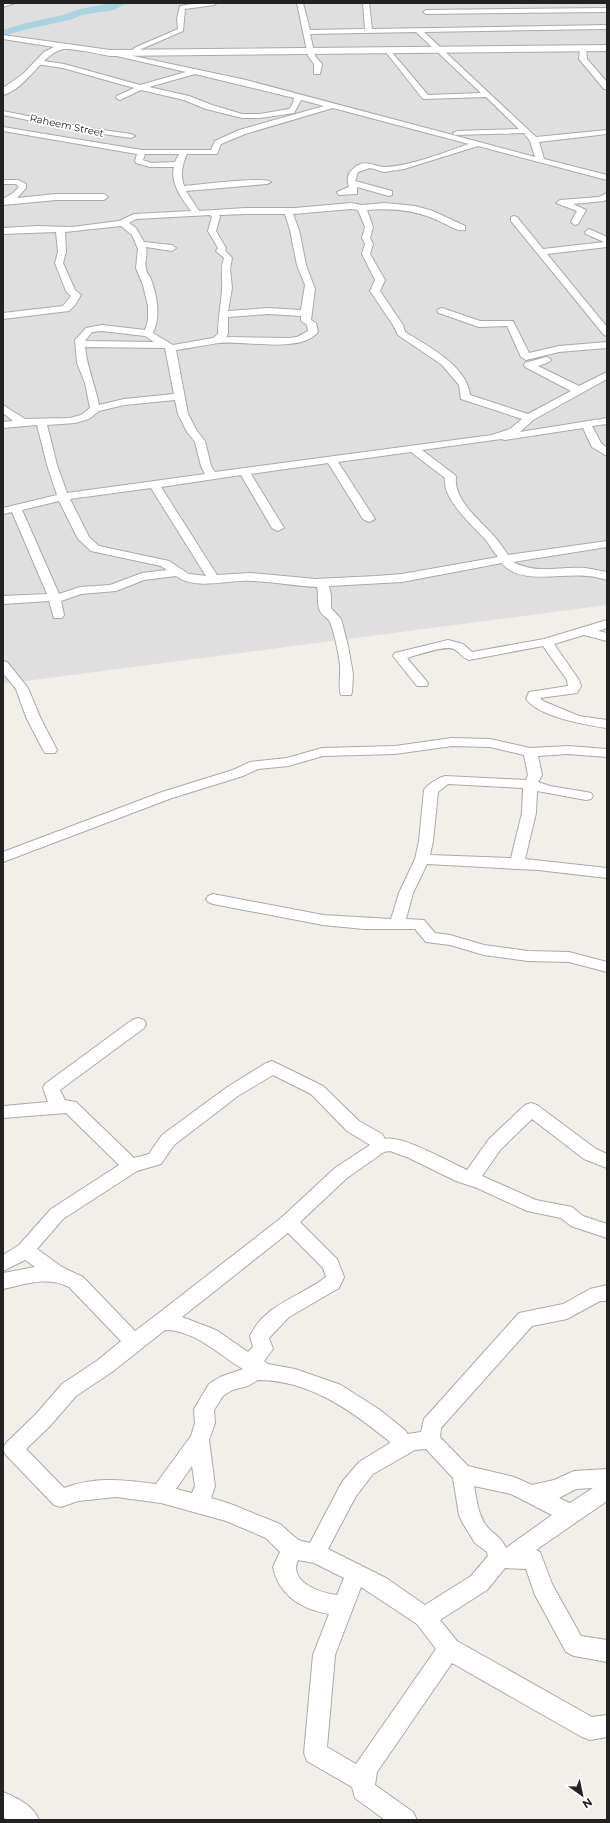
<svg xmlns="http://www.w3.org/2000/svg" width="610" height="1823" font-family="Montserrat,sans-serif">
	<rect width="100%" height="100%" fill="#f2efe9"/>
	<!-- residential -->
	<path fill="#e0dfdf" d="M3,3H607V605L3,684Z"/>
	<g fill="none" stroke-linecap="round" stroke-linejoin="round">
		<!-- river -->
		<path fill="#aad3df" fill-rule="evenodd" d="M113,3H127L114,10L82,15L70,20L28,29L3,36V30L26,23L63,15L80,9Z"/>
		<!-- minor casing -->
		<g stroke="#a9a9a9" stroke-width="2">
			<path id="minor" d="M3,3H15L3,7Z
				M198,3H217L214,5L185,9L183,31L139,50L137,54H133L134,48L178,29L177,19L180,6Z
				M297,3H303L310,30L365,29L363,3H369L372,29L607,25V29L424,32L536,137L607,130V134L539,142L544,159L607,175V180L478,146L404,169L384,172L370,168L358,172L355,181L392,191V195L389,196L357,187V194L339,195L337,192L349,187C347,181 347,174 352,170C365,156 375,168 386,167C411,166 445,152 469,144L333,108L245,134L221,144L217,154H187C182,165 180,174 184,186C198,185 264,176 271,182L267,184L186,191L199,211L245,208H295L351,203L362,205L385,203L415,206L433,211L465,226V230C457,232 447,224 439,221C416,210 392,208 367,210L373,227L370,238L373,244L370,254L385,280L380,291L403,325L405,332C428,346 467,366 470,395L528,414L571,391L525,367L524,365L525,363L546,357L549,358L551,360L549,362L538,366L579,386L607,372V379L533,420L520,432L607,418V424L592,426L601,443L607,448V456L592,447L583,428L505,440L501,439L422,450L455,475L456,477C453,500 480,520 493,535C499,541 503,548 508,555L607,541V547L513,562C539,575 558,566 585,568C592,569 600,571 607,572V580C600,578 593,576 586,576C562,573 518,585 502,563L402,582L329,586L331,595V608L341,619L348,646L353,674L352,692L351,695H341C338,690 341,672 340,664C338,651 335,635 330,622C328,617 320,615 319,608C317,601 319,594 317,587C295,586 274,582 252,581C227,579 197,591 176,576L144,580L116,591L81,594L61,601L64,615L62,618H54L49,601L3,604V596L47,594L12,512L3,514V508L57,495L47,465L37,425L3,428V422L13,421L3,413V405L25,419L70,418L81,415L90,408L85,383L77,363L75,340L86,328L102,325L145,330L148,320V306L143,285L136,268L138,249L132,235L121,226L65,232L66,252L63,263L75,290L81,295L75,305L69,311L3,319V313L63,306L71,296L66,291L55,263L58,252L56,232L3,234V228L37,226L72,227L119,221L134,214L191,211C182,199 170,183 174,167H150L136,163L135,161L137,154L3,131V127L142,150H211L215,141L239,130L324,106L301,100L294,113L260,118H242L206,109L184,100L141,90L120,100L116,98L117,96L134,88L63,68L37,64V60L64,64L140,85L186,72L108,54L106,53L110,51L246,80L535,157L530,141L524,133L454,135L453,133L457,131L519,129L486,97L423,99L385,51V49H389L428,95L481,93L416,32L310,34L315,56L322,64L320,74H314V64L308,56ZM195,74L294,98L293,103L289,109L260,114H242L212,105L189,96L149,87ZM145,154H179L175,162L151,163L143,160ZM351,209L358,210L365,227L362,238L365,244L362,254L375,280L370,291L393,325L398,335L442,365L459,385L461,399L522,419L510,429L492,435L215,472L211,466L205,441L197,431L188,414L176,350C190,348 205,345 219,343C245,340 300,354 318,332L316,323L311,320L315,289L306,265L299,230L293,214ZM245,214H285L290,230L297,265L305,285L301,310L268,308L228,311L232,288L230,269L232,258L225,250L226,248L216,231L220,217L219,215ZM210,215L212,217L208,231L218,248L216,251L224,258C220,270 223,278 222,290C221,305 218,319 218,334L213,338L173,345L153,333C161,316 157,294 150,277C149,275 146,272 146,269C144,262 148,255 146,247L172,251L176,248L172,245L144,242L136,228L129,223L136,219ZM268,314L301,316V321L307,325L308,331L297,337L289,338L226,337L228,334V317ZM102,331L145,336L154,342L85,341L92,332ZM85,347L165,348L174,394L124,399L99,405C95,385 87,367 85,347ZM175,400L178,414L187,432L195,442L201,466L205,474L67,493L57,465L47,425L75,423L89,419L99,411L124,405ZM411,452L445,478C442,499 472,525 485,539C489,544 493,551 498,557L402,574L376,576L316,579L250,573L217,575L161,487L241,475L272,528L278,531L284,528L251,474L328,463L363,519L369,522L375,519L338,462ZM151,488L206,576L189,574L169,561L99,546L89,537L70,499ZM59,501L78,539L91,551L161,566L167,570L142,573L110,585L80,587L59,594L22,510Z
				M607,8V12L426,14L423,12L426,10Z
				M583,47L586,49L587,59L607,82V89H604L579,59L580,49Z
				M3,111L82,127L131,134L135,136L131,138L82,131L3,115Z
				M3,180H18L26,184V188L17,198L56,194H104L108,197L104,200H56L3,205V199L13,193L19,187L16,184H3Z
				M607,193V199L604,201L573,204L586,210L578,224L575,225L571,222L577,211L556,203L560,200L599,197Z
				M514,216L517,217L543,249L604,242L586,234L585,232L589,229L607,237V247L547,254L607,327V336L604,335L511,221V217Z
				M442,308L480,321H513L529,353L559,346L607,342V348L559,352L526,360L521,357L507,326L479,327L439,313L437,311L439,309Z
				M607,620V628L598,631L607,633V641L584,635L554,644L579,680L581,686L577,693L540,698L543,701L579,716L607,720V728C586,725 539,717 526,699L529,692L568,686L567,680L543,646L469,660C462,658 460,652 454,649C445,645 418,655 407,658L428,683L427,686H417L393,656L395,653L448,640L463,644L472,652L544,639Z
				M3,661L7,662L28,688L40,717L57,750L55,753H45L43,750L26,717L16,689L3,673Z
				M452,738L490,739L530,748L568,746L607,749V757L568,754L538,756L542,775L538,782L550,786L586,792L591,793L593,796L591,799L586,800L537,791L536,813L525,859L607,868V878L538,870L427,864L413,893L406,919L424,920L435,933L450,935L484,945L528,951L569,952L607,962V972L569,962L528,961L484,955L450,945L426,942L415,929H364L323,925L213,904L208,902L206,899L208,896L213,894L323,915L391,919L399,893L415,859L419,841L424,790C428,784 438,778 445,776L526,780L528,775L524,755L490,747L452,746L395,754L323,756L288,766L258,769L243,776L172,798L3,862V852L162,792L233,770L250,762L287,758L322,748L395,746ZM448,784L523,788L522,813L511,858L430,855L433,841L438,792Z
				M138,1018L144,1020L146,1024L144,1028L60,1090L65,1100L76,1102L134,1158L149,1154L162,1135L226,1088L266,1063L272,1061L323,1086L359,1121L382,1134L385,1139C402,1135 449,1162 467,1170L489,1139L525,1105L531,1103L537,1105L596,1149L607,1154V1168L584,1159L532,1119L501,1149L482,1176L536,1200L572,1207L583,1216L607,1224V1238L571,1226L561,1218L527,1211L477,1188L456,1181L409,1158L390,1151L384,1152L347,1178L300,1222L337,1259L344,1277L339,1288L289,1317L269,1338L273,1349L264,1361L268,1364L295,1369L341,1385L380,1410L406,1431L407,1434L421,1432L424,1419L519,1313L563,1304L590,1289L607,1285V1301H600L567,1319L532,1326L441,1428L440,1437L468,1466L514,1477L532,1485L554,1480L574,1471L607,1469V1501L536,1550L540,1552L552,1584L581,1636L607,1640V1662L574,1656L566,1652L535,1595L526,1569L505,1568L487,1590L440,1620L457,1641L592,1717L607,1715V1737L590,1740L582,1737L452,1663L377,1772L375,1785L413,1812L417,1820H385L355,1798L352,1787L307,1761L304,1753L313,1655L329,1614C302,1609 279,1596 273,1567L280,1552L266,1538L226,1521L161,1503L116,1497L78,1501L61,1507L54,1505L6,1455L3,1449L6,1443L36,1414L62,1384L98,1360L121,1341L69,1287C48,1276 26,1284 3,1289V1273L35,1267L25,1260L3,1271V1255L19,1245L51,1209L119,1165L66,1113L3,1118V1106L48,1102L43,1088L45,1084L132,1020ZM273,1075L311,1094L347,1131L370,1145L335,1168L281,1218L155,1316L135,1331L83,1277L62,1267L37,1249L63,1219L137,1171L161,1164L174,1145L238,1096ZM288,1233L323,1268L326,1277C300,1297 265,1304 250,1336L253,1347L248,1352L216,1330L182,1317ZM165,1330C195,1330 219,1355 243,1369L220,1377L209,1384L194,1409L195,1423L191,1436L156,1484C123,1480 96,1476 64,1488L26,1449L50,1426L76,1396L112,1372ZM258,1380C309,1380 351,1410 390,1442V1443L359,1462L342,1482L310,1543L298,1540L280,1524L228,1503L211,1498L215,1486L209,1440L215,1423L214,1410L223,1396L232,1390L248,1386ZM426,1449L453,1478L459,1515L462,1522L475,1543L487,1552L488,1556L471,1576L425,1605L386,1578L328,1549L356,1496L373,1474L415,1450ZM192,1466L195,1486L192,1493L176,1489ZM474,1486L511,1494L552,1515L506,1548C501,1538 498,1537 490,1530C478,1518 477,1501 474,1486ZM593,1488L570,1503L559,1498L576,1489ZM298,1560L314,1563L344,1578L337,1595C320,1593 288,1582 298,1560ZM361,1587L417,1624L436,1649L356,1764L327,1747L335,1655Z
				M3,1792C17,1798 33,1805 39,1820H8L3,1817Z"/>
		</g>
		<!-- tertiary casing -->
		<g stroke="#a9a9a9" stroke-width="2">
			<path id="tertiary" d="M3,35L110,50L607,45V51L110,56C101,54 71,48 64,49C43,52 27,89 3,95V88L23,74L44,52L54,47L3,39Z"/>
		</g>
		<!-- minor -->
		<use href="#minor" fill="#fff" fill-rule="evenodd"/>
		<!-- tertiary -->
		<use href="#tertiary" fill="#fff" fill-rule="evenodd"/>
	</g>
	<g text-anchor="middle" stroke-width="3.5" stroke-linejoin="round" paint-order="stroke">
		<!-- far-street labels -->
		<g font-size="10" fill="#222" stroke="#fff">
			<text transform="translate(67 125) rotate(12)" y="4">Raheem Street</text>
		</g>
	</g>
	<!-- border -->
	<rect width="610" height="1823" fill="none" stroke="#222222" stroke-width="8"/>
	<!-- north arrow -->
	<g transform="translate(582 1795) rotate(147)" stroke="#ffffff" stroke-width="3" paint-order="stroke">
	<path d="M0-3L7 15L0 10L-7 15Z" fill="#222222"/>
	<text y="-6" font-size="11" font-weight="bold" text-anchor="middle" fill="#222222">N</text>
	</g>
</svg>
